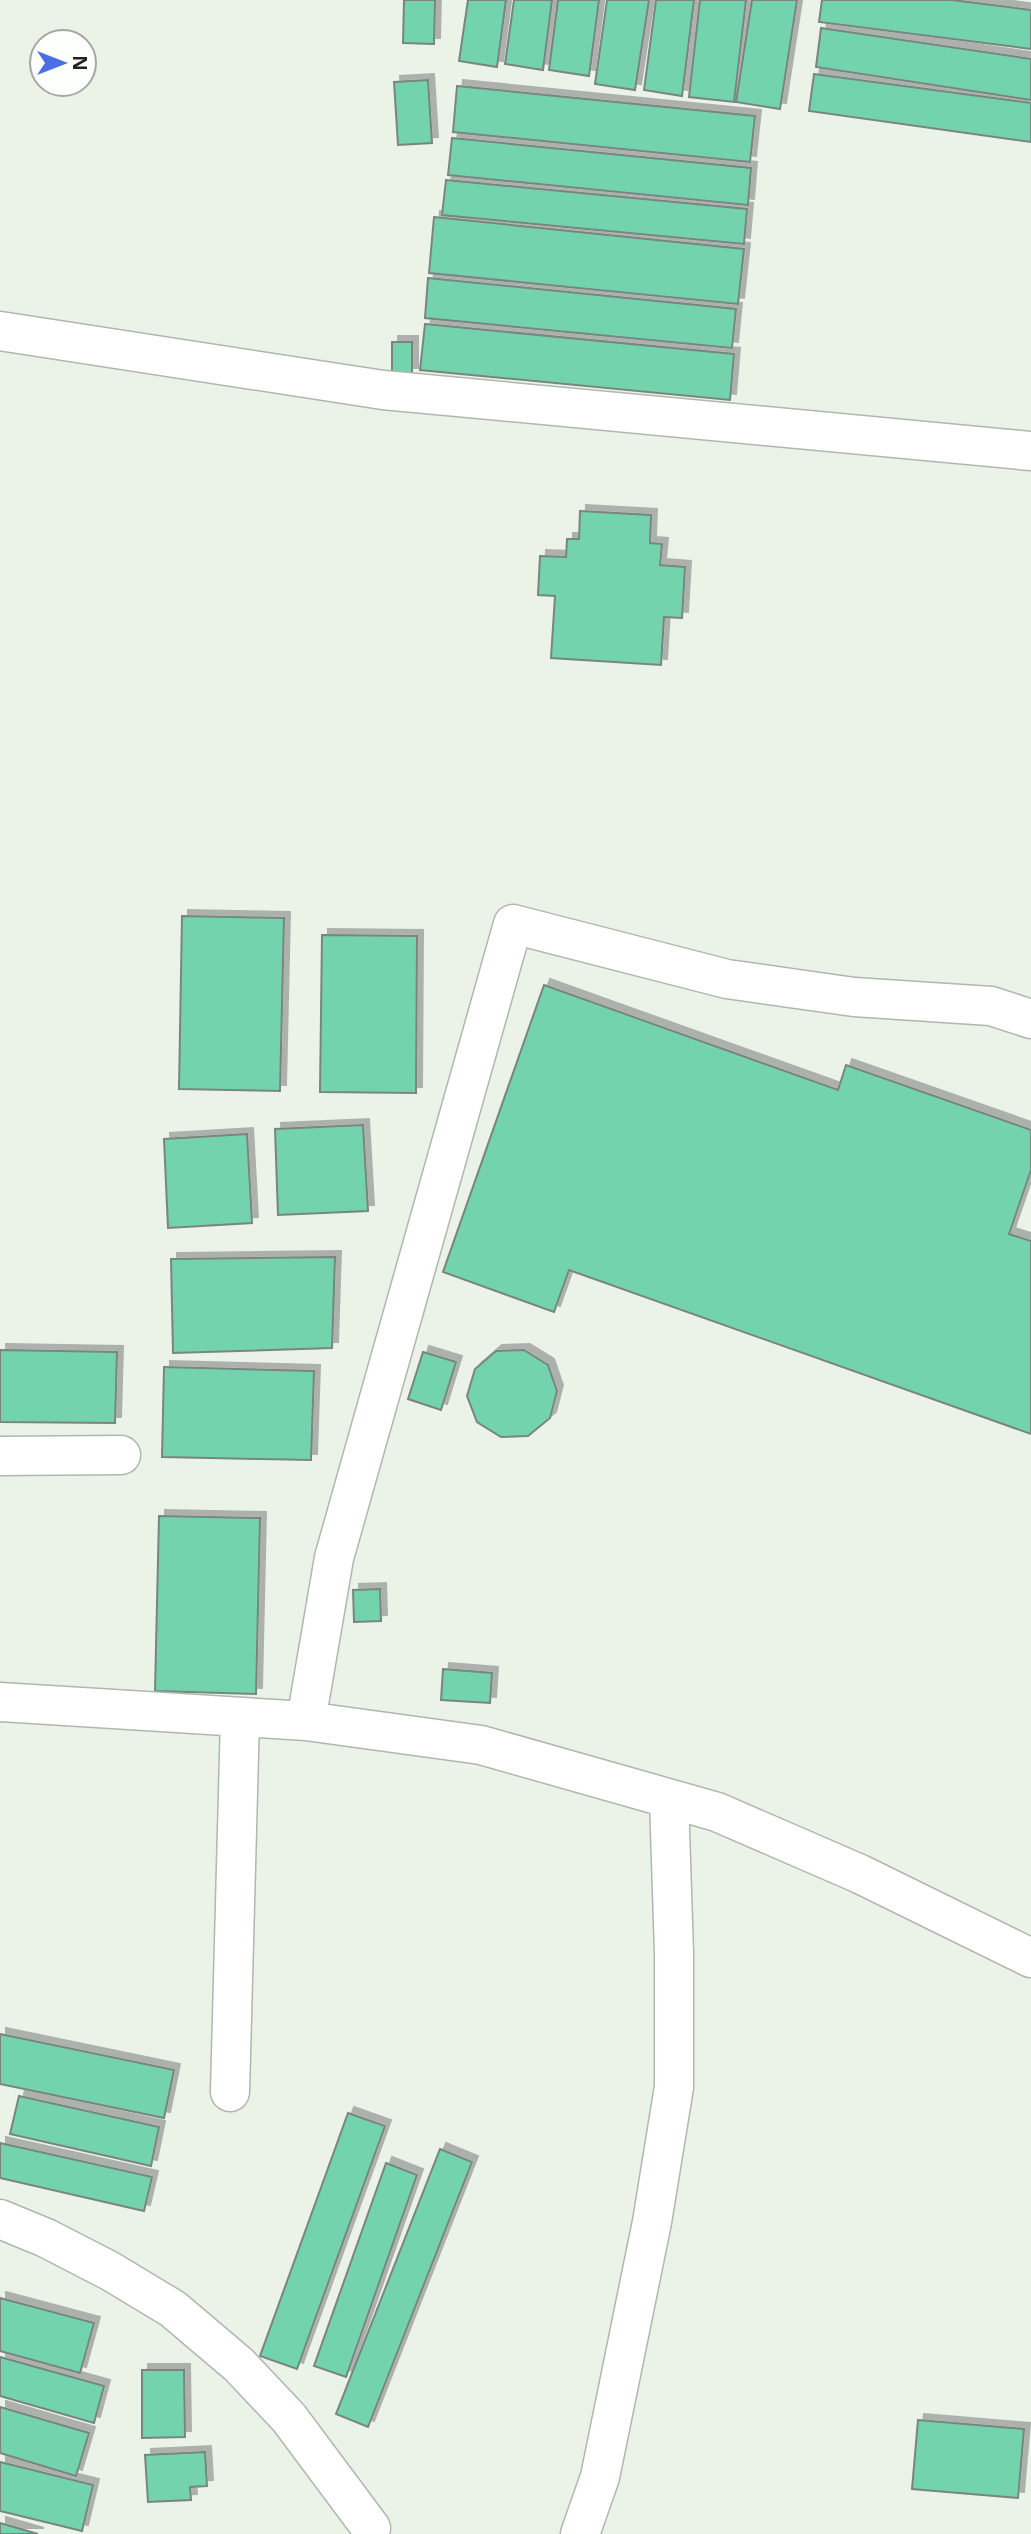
<svg xmlns="http://www.w3.org/2000/svg" width="1031" height="2534" font-family="'Open Sans',sans-serif">
	<defs>
		<filter id="shadow"><feDropShadow dx="6" dy="-6" stdDeviation="0" flood-color="#0004"/></filter>
	</defs>
	<rect width="100%" height="100%" fill="#ebf3e9"/>
	<!-- building -->
	<path fill="#73d3ad" stroke="#79857f" stroke-width="2" filter="url(#shadow)" d="M404,0H435L434,44L403,43Z
		M468,0H506L497,67L459,61Z
		M514,0H552L543,70L505,64Z
		M558,0H599L589,76L549,70Z
		M607,0H649L635,90L595,84Z
		M656,0H694L682,96L644,90Z
		M700,0H746L734,102L689,97Z
		M752,0H797L780,109L736,102Z
		M822,0H952L1031,10V49L819,22Z
		M821,28L1031,59V100L816,67Z
		M814,74L1031,103V142L809,111Z
		M428,80L432,143L398,145L394,82Z
		M457,86L755,116L750,162L453,132Z
		M452,138L751,168L748,205L448,175Z
		M446,180L747,209L744,244L442,215Z
		M434,217L744,249L738,304L429,273Z
		M428,278L736,309L732,348L425,318Z
		M425,324L734,354L730,400L420,370Z
		M392,342H412V374H392Z
		M580,511L651,515L650,543L662,544L660,565L685,567L682,618L664,617L661,665L551,658L555,596L538,595L540,556L566,557L567,539H579Z
		M182,916L284,918L280,1091L179,1089Z
		M322,935L417,936L416,1093L320,1092Z
		M544,985L838,1090L846,1065L1031,1130V1170L1009,1234L1031,1241V1434L569,1270L554,1312L443,1272Z
		M363,1125L368,1211L278,1215L275,1129Z
		M247,1134L252,1223L168,1228L164,1139Z
		M335,1257L332,1348L173,1353L171,1259Z
		M0,1350L117,1352L115,1423L0,1422Z
		M524,1350L548,1365L557,1391L550,1418L528,1436L501,1437L477,1422L467,1396L475,1369L496,1351Z
		M423,1352L456,1362L441,1410L408,1399Z
		M164,1367L314,1371L311,1460L162,1457Z
		M159,1516L260,1518L256,1694L155,1691Z
		M380,1589L381,1621L354,1622L353,1590Z
		M443,1669L492,1673L490,1703L441,1700Z
		M0,2034L174,2070L164,2118L0,2084Z
		M19,2096L159,2127L151,2166L10,2134Z
		M348,2113L385,2126L297,2369L260,2356Z
		M0,2143L152,2177L144,2211L0,2178Z
		M440,2149L472,2162L368,2427L336,2414Z
		M386,2163L417,2175L346,2377L314,2366Z
		M0,2298L94,2323L80,2373L0,2351Z
		M0,2357L104,2386L94,2423L0,2396Z
		M142,2370H184L185,2437L142,2438Z
		M0,2407L89,2433L76,2476L0,2453Z
		M918,2420L1024,2429L1018,2498L912,2489Z
		M205,2452L207,2486L190,2487L191,2500L148,2502L145,2455Z
		M0,2462L93,2485L82,2531L0,2511Z
		M0,2523L38,2534H0Z"/>
	<g fill="none" stroke-linecap="round" stroke-linejoin="round">
		<!-- minor casing -->
		<g stroke="#afb7ae" stroke-width="41">
			<path id="minor" d="M0,331L383,390L1031,451
				M0,1456L121,1455
				M0,1702L306,1721L481,1745L717,1812L860,1874L1031,1958
				M306,1721L334,1558L513,924L727,979L854,997L991,1006L1031,1019
				M230,2092L240,1717
				M0,2219L46,2238L110,2271L173,2309L239,2365L289,2418L371,2528
				M580,2534L600,2477L652,2222L674,2087V1953L669,1799"/>
		</g>
		<!-- minor -->
		<use href="#minor" stroke="#fff" stroke-width="38"/>
	</g>
	<!-- north arrow -->
	<g transform="translate(63 63) rotate(90)"><circle r="33" fill="#fcfffb" stroke="#a4a7a3" stroke-width="2"/>
	<path d="M0-5L12 26L0 18L-12 26Z" fill="#496fe2"/>
	<text y="-10" font-size="19" font-weight="bold" text-anchor="middle" fill="#202320">N</text>
	</g>
</svg>
